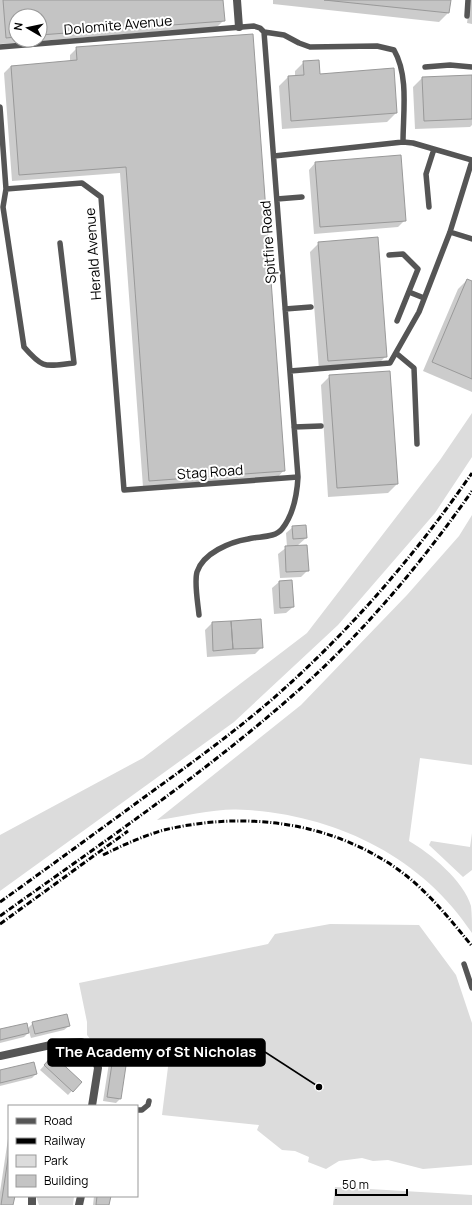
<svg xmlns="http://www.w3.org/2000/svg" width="472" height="1205" font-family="Manrope,sans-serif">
	<rect width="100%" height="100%" fill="#fff"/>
	<!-- green -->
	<path fill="#dcdcdc" d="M472,413V457L435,513L338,625L234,722L0,891V835L143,758L307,633L440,460Z
		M472,515V765L420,758L409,841C430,853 464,881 471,906C472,914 472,925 472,933C422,857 337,816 248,810C218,807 187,816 157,820L301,705L407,595L459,536Z
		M472,833V870L463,877L429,845L431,841L470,847Z
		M330,924L419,925L456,975L472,1023V1165L423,1169L388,1160L373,1161L362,1158L339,1161L326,1169L308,1162L309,1157L295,1151L282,1150L257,1130L259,1125L162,1115L169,1059L116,1051L103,1055L87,1035V1022L79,983L268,944L275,934Z
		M335,1187L472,1195V1205H333Z
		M36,1196H74L73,1205H39Z"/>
	<!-- shadow -->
	<path fill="#0003" fill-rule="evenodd" d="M0,0H222L224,20L217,27L0,44ZM16,16H40V40H16Z
		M273,0H450L448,13L439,22L273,4Z
		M470,0H472V24L467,23Z
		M77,48L284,470L278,477L143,487L120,173L12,181L4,73L11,66L70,62V55Z
		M304,62L319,75L396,113L387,122L282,129L279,86L288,77H295V71Z
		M472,76V125L470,127L415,129L413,87L422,78Z
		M315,163L405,220L398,227L314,234L309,170Z
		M319,243L386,356L377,365L319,370L310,252Z
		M467,280L472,282V392L423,371L458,289Z
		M330,376L397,484L388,493L328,497L321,385Z
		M293,527L306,538L297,546L308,570L301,577L280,578L278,554L287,547L286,533Z
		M291,581L293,607L286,613L274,614L272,588L279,582Z
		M260,620L262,647L255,654L207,657L205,630L212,623Z
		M33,1023L69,1026L64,1030L31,1038L29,1032L24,1037L0,1043V1030L27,1029Z
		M53,1056L80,1082L68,1095L40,1070Z
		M114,1058L120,1099L116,1103L103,1101L109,1063Z
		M0,1071L36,1074L32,1078L0,1086Z
		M9,1132V1196H14L12,1205H0V1192Z
		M94,1196H110L108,1205H93Z"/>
	<!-- building -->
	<path fill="#c4c4c4" stroke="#999" d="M3,0H223L225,21L40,35V16H16V37L6,38Z
		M324,0H451L449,13Z
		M253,34L285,471L149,481L126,167L19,175L11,66L77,60L76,47Z
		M319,60L320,74L394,68L397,113L291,121L288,76L304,75L303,61Z
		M472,75V119L424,121L422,77Z
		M401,155L406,221L320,227L315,162Z
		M378,237L387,357L328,361L318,242Z
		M467,279L472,281V379L432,362Z
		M390,371L398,484L337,488L329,375Z
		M306,525L307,538L293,539L292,526Z
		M307,545L309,571L286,572L285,546Z
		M292,580L294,607L280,608L279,581Z
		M261,619L263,648L233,649L231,621Z
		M231,621L233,649L213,651L212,622Z
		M67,1014L70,1026L35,1034L32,1022Z
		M27,1023L29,1033L0,1040V1029Z
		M53,1055L82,1082L73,1092L44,1065Z
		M113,1057L127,1059L121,1099L107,1097Z
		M34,1062L37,1074L0,1083V1070Z
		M9,1152V1196H15L13,1205H1Z
		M97,1196H111L109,1205H96Z"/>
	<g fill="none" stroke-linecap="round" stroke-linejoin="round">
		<!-- lane -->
		<path stroke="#555" stroke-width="5.5" d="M467,16L468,0
			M264,32L284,35L299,43L310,47L377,46L394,50C409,76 403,113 403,142
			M0,47L254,26L260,28L264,32L298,477C297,495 294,514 282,529C275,538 259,536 248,539C230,542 203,553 197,572C194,582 198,604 199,615
			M425,67L450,65L472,67
			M0,107L6,189L82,183L101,197L124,490L298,477
			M274,156L403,142L413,143L472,160
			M6,189L3,207L24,347C44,370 45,366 74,363L60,243
			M277,199L302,197
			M429,207L426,174L434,149
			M450,232L472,239
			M389,255L403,254L418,269L397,321
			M409,292L424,298
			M285,309L311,307
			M396,353L414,368L417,444
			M290,371L390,363L419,312L450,232L472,161
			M294,427L321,426
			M464,964L472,988
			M137,1110H142L148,1105L149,1101"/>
		<!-- street -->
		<path stroke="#555" stroke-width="8" d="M237,0L239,27
			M0,1056L60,1043L81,1042L92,1047L98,1068L92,1106
			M32,1205V1196
			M79,1205L81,1196"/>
		<!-- rail -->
		<path stroke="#000" stroke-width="3" stroke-dasharray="6 2 1 2" stroke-linecap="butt" d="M103,855C123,845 143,836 164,830C244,811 328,821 396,868C426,889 449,918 472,946
			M0,902C49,867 98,831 146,796C194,761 242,727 286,687C357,623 418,551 472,473
			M0,916C99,845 201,776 292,696C361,636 420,565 472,491
			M0,924L128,831"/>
	</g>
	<g text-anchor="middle" stroke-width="4" stroke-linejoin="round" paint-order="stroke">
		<!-- street labels -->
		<g font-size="14" fill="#000" stroke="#fff">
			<text transform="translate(118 25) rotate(-5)" y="5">Dolomite Avenue</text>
			<text transform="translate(268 242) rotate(-94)" y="5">Spitfire Road</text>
			<text transform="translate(93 254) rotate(-94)" y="5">Herald Avenue</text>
			<text transform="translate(210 472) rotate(-4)" y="5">Stag Road</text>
		</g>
	</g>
	<!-- callouts -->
	<path fill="none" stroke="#000" stroke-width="1.5" d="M319 1087L265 1052"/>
	<circle fill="#000" stroke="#fff" stroke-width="1.5" cx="319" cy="1087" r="4"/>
	<rect fill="#000" stroke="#000" stroke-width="1.5" x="48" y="1039" width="217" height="27" rx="4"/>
	<g font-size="15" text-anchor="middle" font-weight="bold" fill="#fff">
		<text x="156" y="1057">The Academy of St Nicholas</text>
	</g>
	<!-- legend -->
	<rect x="8" y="1105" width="130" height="92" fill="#ffffff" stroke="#999999"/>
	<rect x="16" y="1118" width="20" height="6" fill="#555555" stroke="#999999"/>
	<text x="44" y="1125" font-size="12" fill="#000000">Road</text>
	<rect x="16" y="1138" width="20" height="6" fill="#000000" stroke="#999999"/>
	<text x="44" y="1145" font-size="12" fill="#000000">Railway</text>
	<rect x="16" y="1155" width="20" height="12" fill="#dcdcdc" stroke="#999999"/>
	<text x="44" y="1165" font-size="12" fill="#000000">Park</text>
	<rect x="16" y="1175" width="20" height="12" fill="#c4c4c4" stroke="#999999"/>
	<text x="44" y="1185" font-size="12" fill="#000000">Building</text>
	<!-- north arrow -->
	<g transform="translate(28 28) rotate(279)"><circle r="19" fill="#ffffff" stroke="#999999"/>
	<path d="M0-3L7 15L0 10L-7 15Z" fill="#000000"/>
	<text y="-6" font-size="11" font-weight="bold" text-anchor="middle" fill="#000000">N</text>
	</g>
	<!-- scale -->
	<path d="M336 1189v6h71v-6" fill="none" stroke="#000000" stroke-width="2"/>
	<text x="342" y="1189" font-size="12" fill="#000000" stroke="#ffffff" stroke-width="3" paint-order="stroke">50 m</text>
</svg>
